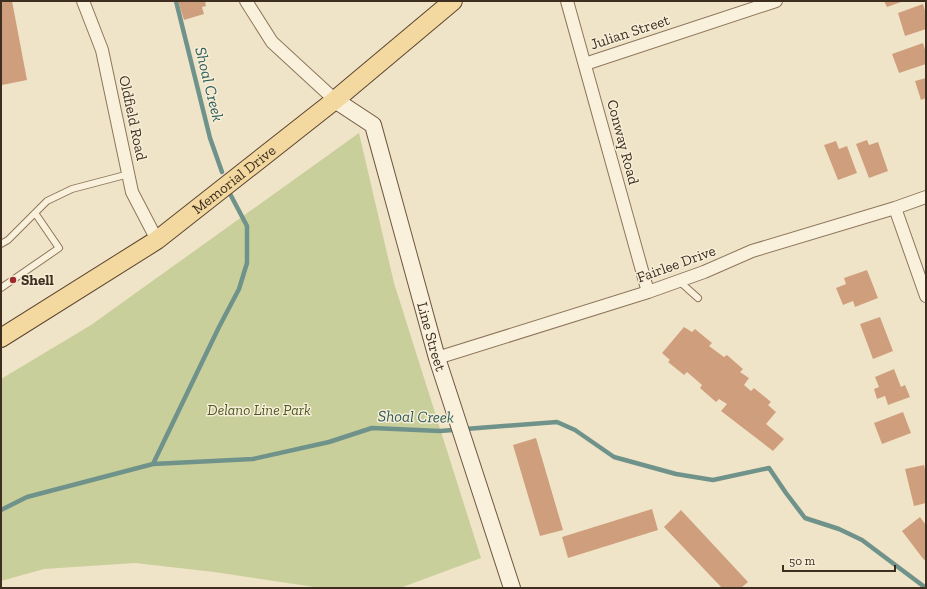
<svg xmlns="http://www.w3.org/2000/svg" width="927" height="589" font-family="'Zilla Slab',serif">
	<rect width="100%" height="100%" fill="#f0e4c8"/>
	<!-- green -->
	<path fill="#c9cf9b" d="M359,133L394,283L481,558L400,588H321L214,572L135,563L44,569L1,581V379L91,325Z"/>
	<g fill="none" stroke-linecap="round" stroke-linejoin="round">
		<!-- stream -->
		<path stroke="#6f938a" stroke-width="4.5" d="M176,1L210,138L222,172
			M153,464L219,327L239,289L247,263V226L228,190
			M1,510L27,497L153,464L253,459L329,442L372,428L440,431L557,422L575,430L614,457L676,474L713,480L769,468L786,493L805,518L839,529L862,540L926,588"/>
	</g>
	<!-- building -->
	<path fill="#cf9f7d" d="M1,1H12L27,80L2,85Z
		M178,1H205L206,6L202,7L204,14L184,20Z
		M884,1H904L887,7Z
		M923,4L926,14V29L905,36L898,13Z
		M923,43L926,53V64L899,73L892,54Z
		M926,78V98L921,100L915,81Z
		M867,140L869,145L878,142L888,171L869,178L856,144Z
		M836,141L839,149L847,146L857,173L838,180L824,145Z
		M867,270L878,298L855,307L853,301L843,305L836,288L846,284L844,278Z
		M880,317L893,351L873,359L860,324Z
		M684,327L692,332L695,329L712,343L709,346L724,357L727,355L743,369L740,372L749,378L744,385L751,391L754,388L771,402L768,405L776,412L766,424L784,439L773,451L721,411L727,404L719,399L716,402L700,388L702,385L687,372L684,375L668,362L670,360L662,353Z
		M894,369L901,387L905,385L910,397L888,405L885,396L877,399L874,389L879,387L875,377Z
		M903,412L911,433L882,444L874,423Z
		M536,438L563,530L540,536L513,445Z
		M924,465L926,474V503L914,506L905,469Z
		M652,509L658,530L568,558L562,537Z
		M681,510L748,582L741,588H722L664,527Z
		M920,517L926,525V559L924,560L902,531Z"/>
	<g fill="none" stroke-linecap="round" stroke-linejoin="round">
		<!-- lane casing -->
		<g stroke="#8d765c" stroke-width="8">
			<path id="lane" d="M1,244L8,240L47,201L72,189L129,174
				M679,281L698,298
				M1,288L59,248L35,213"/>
		</g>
		<!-- street casing -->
		<g stroke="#8d765c" stroke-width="14">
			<path id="street" d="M83,1L102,50L132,192L157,240
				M246,1L272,42L335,100
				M567,1L648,292
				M585,64L776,1
				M895,208L926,296
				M437,358L648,292L704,272L752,251L895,208L926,197"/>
		</g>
		<!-- secondary casing -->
		<g stroke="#6f573f" stroke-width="18">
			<g id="secondary">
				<path id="s1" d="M335,100L373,125L437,358L512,588"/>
			</g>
		</g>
		<!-- primary casing -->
		<g stroke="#5b4430" stroke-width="20">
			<g id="primary">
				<path id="s2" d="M1,338L157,240L335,100L453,1"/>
			</g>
		</g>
		<!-- lane -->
		<use href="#lane" stroke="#faf1dc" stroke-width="6"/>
		<!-- street -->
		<use href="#street" stroke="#faf1dc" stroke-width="12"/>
		<!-- secondary -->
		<use href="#secondary" stroke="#faf1dc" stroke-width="16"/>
		<!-- primary -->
		<use href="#primary" stroke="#f3d9a0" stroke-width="18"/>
	</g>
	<!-- markers -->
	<circle fill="#9e2a2b" stroke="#f7eed8" stroke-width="1.5" cx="13" cy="280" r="4"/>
	<g text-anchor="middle" stroke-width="3" stroke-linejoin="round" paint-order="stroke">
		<!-- street labels -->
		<g font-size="15" fill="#3d2e20" stroke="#f7eed8">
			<text transform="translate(630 32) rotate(-18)" y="5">Julian Street</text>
			<text transform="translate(133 118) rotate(78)" y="5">Oldfield Road</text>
			<text transform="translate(623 142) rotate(75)" y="5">Conway Road</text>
			<text dy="5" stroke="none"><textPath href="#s2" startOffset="282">Memorial Drive</textPath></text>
			<text transform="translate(676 264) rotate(-20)" y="5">Fairlee Drive</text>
			<text dy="5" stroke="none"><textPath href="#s1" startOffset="265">Line Street</textPath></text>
		</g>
		<!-- poi labels -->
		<g font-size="15" font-weight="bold" fill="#3d2e20" stroke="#f7eed8" text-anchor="start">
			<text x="21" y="285">Shell</text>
		</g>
		<!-- park labels -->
		<g font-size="15" font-style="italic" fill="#4d5a26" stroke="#f7eed8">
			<text x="259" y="415">Delano Line Park</text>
		</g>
		<!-- water labels -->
		<g font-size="16" font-style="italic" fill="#2f5d5a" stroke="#f7eed8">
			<text transform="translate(210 84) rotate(76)" y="6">Shoal Creek</text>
			<text transform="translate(416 416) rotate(1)" y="6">Shoal Creek</text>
		</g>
	</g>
	<!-- border -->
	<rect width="927" height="589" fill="none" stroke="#3d2e20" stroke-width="4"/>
	<!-- scale -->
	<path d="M783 565v6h112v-6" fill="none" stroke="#3d2e20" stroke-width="2"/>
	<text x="789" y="565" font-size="12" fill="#3d2e20" stroke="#f7eed8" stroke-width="3" paint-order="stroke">50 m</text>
</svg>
